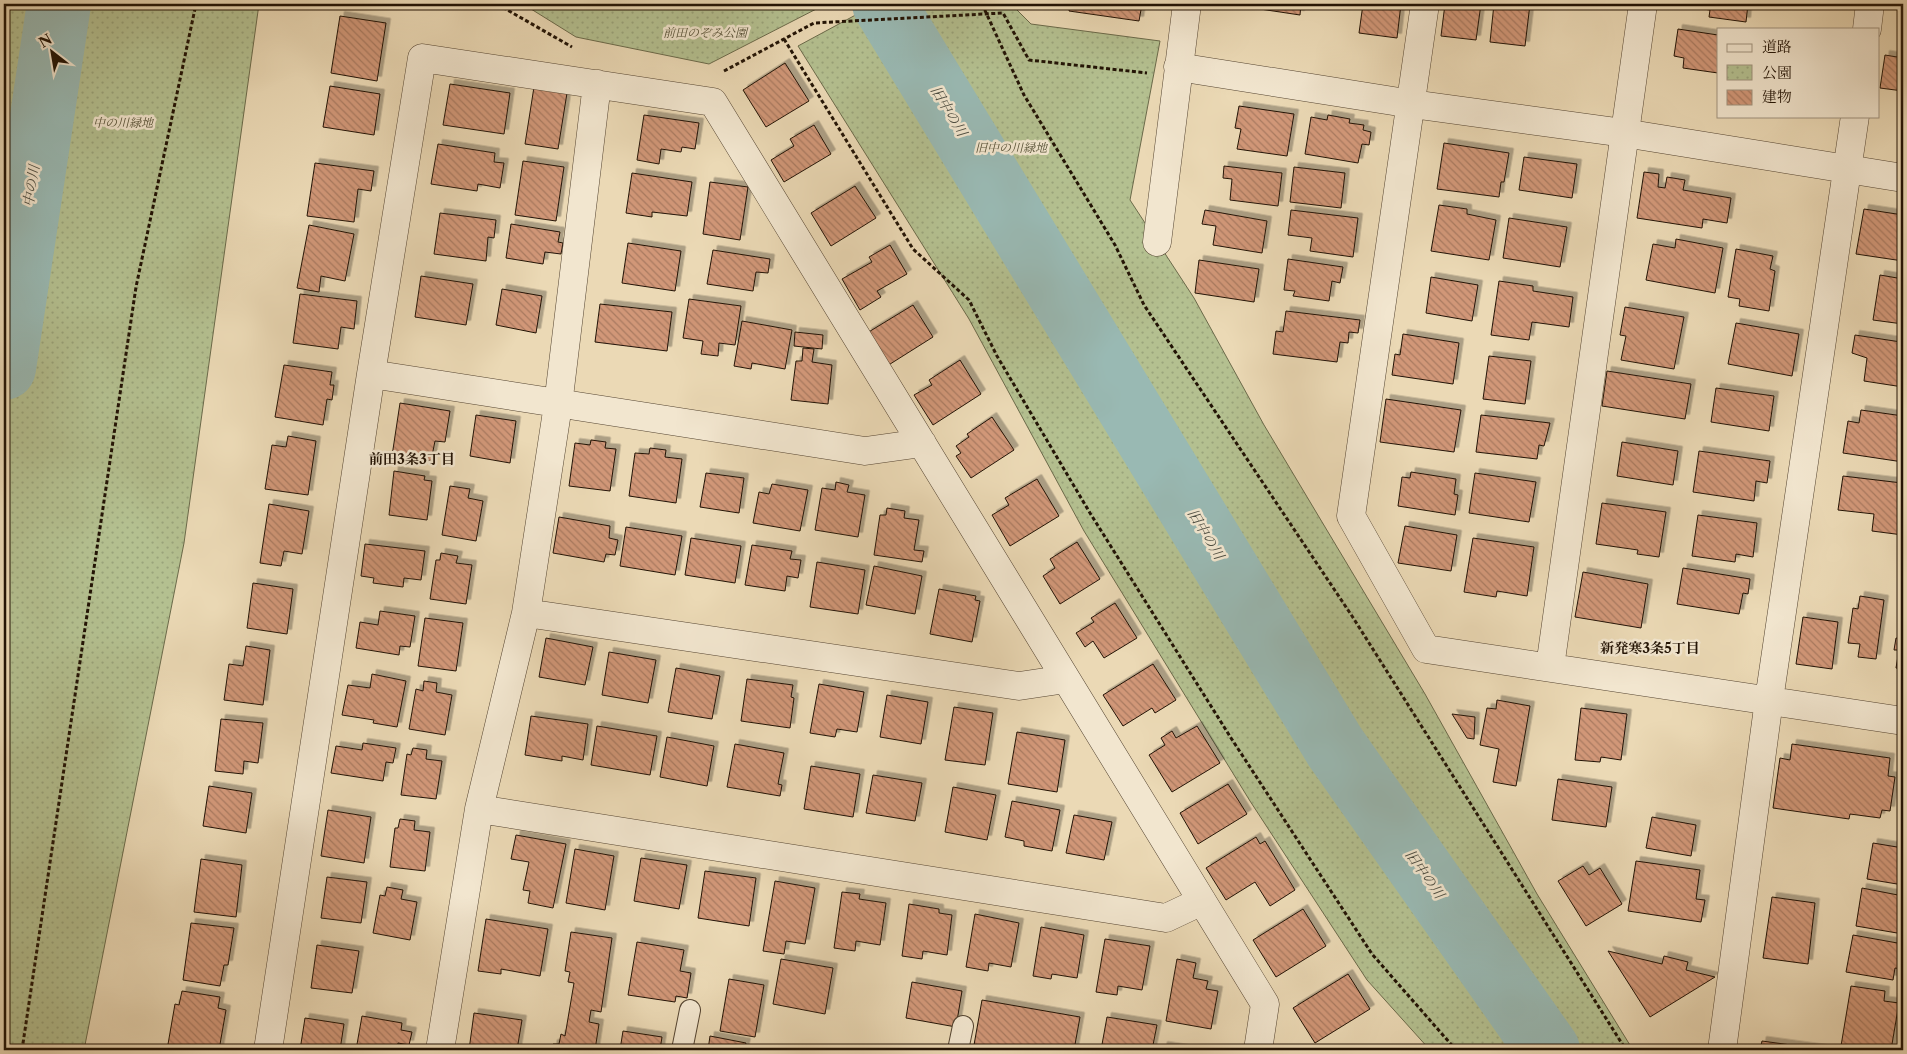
<svg xmlns="http://www.w3.org/2000/svg" width="1907" height="1054" font-family="'Libre Caslon Text','Noto Serif JP',serif">
	<defs>
		<pattern id="park-dots" width="8" height="8" patternUnits="userSpaceOnUse" patternTransform="scale(1.25)"><rect width="8" height="8" fill="#b4c090"/><path d="M2 2h.1M6 6h.1" fill="none" stroke="#9aa47b" stroke-width="1.8" stroke-linecap="round"/></pattern>
		<pattern id="building-back-hatch" width="6" height="6" patternUnits="userSpaceOnUse" patternTransform="scale(1.25)"><rect width="6" height="6" fill="#d19778"/><path d="M-1 5l2 2M0 0l6 6M5-1l2 2" fill="none" stroke="#a97a60"/></pattern>
		<filter id="shadow"><feDropShadow dx="4.5" dy="-4.5" stdDeviation="0" flood-color="#0004"/></filter>
	</defs>
	<rect width="100%" height="100%" fill="#ebd9b5"/>
	<filter id="stains"><feTurbulence type="fractalNoise" baseFrequency=".004" numOctaves="4"/><feColorMatrix values="0 0 0 0 .2 0 0 0 0 .09 0 0 0 0 .02 0 0 0 .5 -.17"/></filter>
	<radialGradient id="worn" r=".72"><stop offset=".6" stop-color="#630" stop-opacity="0"/><stop offset="1" stop-color="#630" stop-opacity=".3"/></radialGradient>
	<!-- park -->
	<path fill="url(#park-dots)" stroke="#6b6a4a" d="M4,4H259L184,543L84,1050H4Z
		M523,4H826L709,64L576,37Z
		M876,4H1011L1031,24L1160,41L1130,200L1194,298L1264,425L1425,694L1537,894L1633,1050H1430L1367,980L1250,801L1084,531L969,319L798,46Z"/>
	<g fill="none" stroke-linecap="round" stroke-linejoin="round">
		<!-- river -->
		<path stroke="#99b9b3" stroke-width="64" d="M884,4L1335,747L1548,1050
			M4,368L59,4"/>
	</g>
	<!-- building -->
	<path fill="url(#building-back-hatch)" stroke="#221305" filter="url(#shadow)" d="M1070,4H1142L1139,21L1069,11Z
		M1261,4H1301L1300,15L1260,9Z
		M1363,4H1401L1397,38L1359,33Z
		M1445,4H1481L1476,40L1441,36Z
		M1494,4H1530L1525,46L1490,42Z
		M1688,4H1748L1746,22L1709,17L1710,10L1688,7Z
		M1903,14V40H1899Z
		M340,16L386,23L377,81L331,73Z
		M1678,29L1718,35V73L1683,68L1684,58L1674,56Z
		M1885,55L1903,58V91L1880,88Z
		M785,63L809,101L766,127L743,90Z
		M450,84L510,93L504,134L443,125Z
		M330,86L380,94L374,135L323,127Z
		M534,87L567,93L558,149L525,144Z
		M1239,106L1294,114L1287,156L1237,149L1241,129L1235,128Z
		M644,115L699,123L695,149L682,147L681,152L661,149L659,164L637,160Z
		M1328,115L1350,119L1349,123L1364,125L1363,130L1371,132L1369,145L1362,144L1358,163L1305,154L1311,117L1327,120Z
		M814,125L831,154L784,182L771,160L794,146L790,139Z
		M1444,143L1509,153L1504,182H1501L1499,197L1437,189Z
		M438,144L495,153L494,162L504,163L500,188L478,184L477,191L431,184Z
		M1524,157L1577,164L1572,198L1519,190Z
		M523,161L564,167L556,221L515,215Z
		M315,163L374,171L371,191L358,189L354,222L307,216Z
		M1224,166L1282,173L1278,206L1230,200L1232,179L1223,178Z
		M1294,167L1345,173L1341,208L1290,202Z
		M1644,172L1659,174L1658,187L1665,188L1667,177L1685,180L1683,190L1731,198L1727,223L1703,219L1702,228L1637,218Z
		M632,173L692,182L687,216L652,212V217L626,213Z
		M710,182L748,187L740,240L703,234Z
		M855,186L876,218L831,246L811,213Z
		M1439,205L1467,209V214L1496,220L1489,260L1431,251Z
		M1864,209L1903,215V261L1856,254Z
		M1205,210L1267,221L1262,253L1213,245L1216,226L1202,224Z
		M1291,210L1358,218L1353,257L1310,251L1312,238L1288,235Z
		M440,213L496,220L494,238L488,237L486,261L434,254Z
		M1509,218L1567,227L1560,267L1503,258Z
		M511,224L560,232L558,242L563,243L561,254L545,252L543,264L506,258Z
		M309,225L354,234L345,281L321,276L319,292L297,288Z
		M1676,239L1723,248L1715,293L1646,280L1653,244L1675,248Z
		M628,243L681,251L675,291L622,283Z
		M890,245L907,274L877,291L881,297L860,310L842,279L872,262L869,257Z
		M1736,249L1773,256L1770,269L1775,271L1769,311L1739,306L1740,299L1728,297Z
		M713,250L770,259L768,273L756,272L753,291L707,284Z
		M1288,259L1343,267L1340,283L1332,281L1329,301L1293,296L1295,291L1284,290Z
		M1199,260L1259,269L1254,302L1195,293Z
		M1880,275L1903,279V324L1873,320Z
		M421,276L473,284L466,325L415,317Z
		M1431,277L1478,285L1472,321L1426,313Z
		M1499,281L1533,286V291L1573,297L1569,327L1532,322L1529,340L1491,335Z
		M502,289L542,296L536,333L496,325Z
		M300,294L357,301L354,329L341,327L338,349L293,343Z
		M689,299L741,306L735,345L719,343L718,356L701,354L703,341L683,338Z
		M600,304L672,312L667,351L595,342Z
		M913,305L933,337L887,366L867,333Z
		M1625,307L1684,317L1674,369L1621,360L1626,336L1620,335Z
		M1286,311L1360,320L1358,333L1349,332L1348,343L1340,342L1337,362L1273,354L1276,331L1283,332Z
		M742,321L792,330L785,369L752,363L751,369L734,366Z
		M1736,323L1799,334L1792,376L1728,364Z
		M795,332L823,335L822,349L794,346Z
		M1403,334L1459,343L1453,384L1392,375L1395,354L1400,355Z
		M1855,335L1901,342L1900,347L1903,348V387L1864,381L1867,358L1852,353Z
		M803,348L814,349L812,362L832,365L828,404L791,400L796,361H802Z
		M1489,356L1531,361L1525,404L1483,399Z
		M960,360L981,394L933,425L914,395L932,385L929,380Z
		M284,365L332,372L330,385H334L332,400L327,399L323,425L275,417Z
		M1607,371L1691,384L1685,419L1602,406Z
		M1716,388L1774,396L1769,431L1711,422Z
		M1386,399L1461,410L1454,452L1380,442Z
		M400,403L450,411L445,442L435,441L431,461L392,456Z
		M1861,410L1903,416V462L1843,453L1848,421L1859,423Z
		M476,415L516,421L510,463L470,456Z
		M1481,415L1550,423L1544,446L1539,445L1537,459L1476,452Z
		M992,417L1014,450L971,478L956,456L961,453L956,446L969,437L967,434Z
		M288,436L316,441L308,495L265,489L272,445L286,447Z
		M591,440L606,442L605,448L616,449L610,491L569,486L575,443L590,445Z
		M1622,442L1678,451L1673,485L1617,476Z
		M650,448L666,450L665,457L682,459L676,503L629,496L635,453L649,454Z
		M1699,451L1770,461L1767,483L1756,481L1754,501L1693,492Z
		M394,471L425,476L424,480L432,481L427,520L389,515Z
		M1411,472L1456,479L1454,494L1458,495L1455,515L1398,506L1402,477L1410,478Z
		M706,473L744,478L739,513L700,507Z
		M1475,473L1536,482L1529,522L1469,513Z
		M1843,476L1902,483L1901,493L1903,494V535L1872,531L1874,514L1838,510Z
		M1037,479L1059,516L1010,546L992,515L1009,505L1005,498Z
		M836,482L849,485L847,492L865,495L858,537L815,530L822,488L835,490Z
		M772,484L808,490L800,531L753,523L759,492L769,494Z
		M450,486L470,489L468,498L483,501L476,541L442,535Z
		M1602,503L1666,512L1659,557L1637,554L1638,550L1596,544Z
		M269,504L309,511L302,554L284,551L281,566L260,563Z
		M887,508L905,511L904,518L919,520L914,550L924,551L922,562L874,555L880,515H886Z
		M1698,515L1757,523L1753,557L1736,554L1735,562L1692,556Z
		M559,517L610,526L609,538L618,540L615,555L606,554L604,562L553,553Z
		M1405,526L1457,535L1451,571L1398,563Z
		M626,527L682,536L675,575L620,566Z
		M691,538L741,546L735,583L685,575Z
		M1473,538L1534,547L1527,596L1497,591L1496,597L1464,592Z
		M1077,542L1100,579L1060,604L1043,576L1055,568L1050,559Z
		M365,544L425,551L421,580L404,578L403,587L373,583L374,578L361,576Z
		M752,545L792,551L790,559L801,560L798,578L787,576L785,591L745,585Z
		M441,553L458,556L456,563L472,565L466,604L430,599L436,560H440Z
		M817,562L865,570L858,614L810,607Z
		M874,566L922,576L915,614L866,605Z
		M1683,568L1750,579L1748,594L1743,593L1739,614L1677,604Z
		M1583,572L1648,584L1641,628L1575,617Z
		M253,583L293,589L287,634L247,628Z
		M939,589L976,596L975,600L980,601L972,642L930,634Z
		M1860,596L1884,600L1876,659L1858,657L1860,644L1848,643L1853,608L1858,609Z
		M1902,596H1903V631H1898Z
		M1115,603L1137,638L1104,658L1093,641L1085,647L1076,633L1094,622L1091,618Z
		M380,611L415,616L410,647L400,646L399,655L356,648L360,622L378,625Z
		M1803,617L1838,622L1832,669L1796,664Z
		M425,618L463,623L456,671L418,666Z
		M546,638L593,647L585,685L539,677Z
		M1896,638L1903,639V669L1896,668L1899,650H1894Z
		M246,646L270,650L263,705L224,700L229,664L243,666Z
		M609,652L656,660L648,703L602,695Z
		M1153,664L1176,700L1155,713L1152,708L1123,726L1103,695Z
		M676,668L720,676L712,719L668,712Z
		M372,674L406,681L397,727L373,723L374,720L342,715L348,685L370,688Z
		M747,679L793,685L791,697L794,698L790,728L741,721Z
		M424,681L437,683L436,692L452,695L445,735L409,729L416,689L423,691Z
		M819,684L864,692L857,732L837,729L835,737L810,733Z
		M887,695L928,702L921,744L880,737Z
		M1497,700L1530,706L1516,786L1493,782L1499,749L1480,745L1487,708L1496,709Z
		M954,707L993,713L985,765L945,760Z
		M1581,708L1627,714L1621,760L1601,757L1600,762L1575,760Z
		M1452,714L1475,717L1474,739L1467,738Z
		M531,716L588,724L583,760L562,756V761L525,755Z
		M221,719L263,723L258,763L244,761L243,774L215,771Z
		M597,726L657,736L650,775L591,765Z
		M1197,726L1220,763L1172,792L1149,755L1165,745L1161,738L1172,731L1176,738Z
		M1017,732L1065,740L1057,792L1008,784Z
		M667,737L714,746L707,786L660,777Z
		M363,743L396,748L393,763L386,762L383,781L331,773L336,746L362,750Z
		M735,744L784,753L778,784L782,785L780,796L727,787Z
		M1792,744L1890,758L1888,776L1895,777L1890,811L1882,810L1880,818L1850,814L1849,819L1773,808L1780,758L1790,760Z
		M413,748L427,750L426,759L442,761L436,799L401,795L407,754L411,755Z
		M811,766L860,774L853,817L804,809Z
		M873,775L922,783L915,821L866,813Z
		M1558,779L1612,787L1606,827L1552,820Z
		M1228,784L1247,814L1198,844L1180,813Z
		M209,786L252,793L246,833L203,826Z
		M953,787L996,795L987,840L945,832Z
		M1012,801L1060,810L1052,851L1024,846V841L1005,837Z
		M328,810L371,817L364,863L321,856Z
		M1074,815L1112,822L1104,860L1066,853Z
		M1652,817L1696,825L1691,856L1646,848Z
		M400,819L415,821L414,830L430,832L425,871L390,867L395,828H398Z
		M516,835L566,844L553,908L528,903L530,891L523,890L529,862L511,859Z
		M1256,837L1260,844L1265,841L1295,890L1270,906L1255,882L1226,900L1206,868Z
		M1873,843L1903,848V885L1867,879Z
		M575,849L614,856L605,910L566,903Z
		M641,858L687,865L679,909L634,901Z
		M201,859L242,865L236,917L194,912Z
		M1636,861L1700,870L1696,899L1705,900L1701,922L1628,911Z
		M1583,866L1589,875L1600,868L1622,904L1586,926L1558,881Z
		M705,871L756,878L749,926L698,918Z
		M327,877L367,882L361,923L321,918Z
		M775,881L815,888L805,944L786,941L784,954L763,951Z
		M387,887L403,890L401,899L417,902L410,940L373,933L380,895L385,896Z
		M1862,888L1903,896V934L1856,926Z
		M842,892L860,894L859,899L886,903L880,945L856,941L855,951L834,948Z
		M1772,897L1815,903L1808,964L1763,958Z
		M909,904L939,909V913L952,915L947,955L923,951L922,959L902,956Z
		M1303,909L1326,946L1276,977L1253,940Z
		M975,914L1019,923L1011,967L989,963L988,971L966,967Z
		M486,919L548,929L540,976L501,969V974L478,971Z
		M191,923L234,928L228,965H224L220,986L183,980Z
		M1041,927L1084,935L1077,978L1052,974L1051,979L1033,976Z
		M571,932L612,938L601,1012L591,1010L589,1022L599,1024L595,1050H552L553,1044H559L561,1034L565,1036L574,983L568,982L570,972L565,971Z
		M1853,935L1903,944V969L1895,968L1893,980L1846,972Z
		M1105,939L1150,946L1142,990L1118,986L1117,995L1096,992Z
		M637,942L684,950L680,971L691,973L687,998L676,996L675,1002L628,995Z
		M317,945L359,951L352,993L311,988Z
		M1608,951L1662,964L1664,956L1688,962L1686,970L1715,977L1650,1017Z
		M781,959L833,968L825,1014L773,1004Z
		M1177,959L1196,963L1193,978L1208,981L1206,989L1218,991L1211,1029L1166,1021Z
		M1348,974L1370,1009L1315,1043L1293,1008Z
		M729,979L764,985L755,1037L720,1031Z
		M912,982L962,991L956,1027L906,1018Z
		M1851,986L1885,991L1884,1001L1899,1003L1891,1050H1868L1841,1046Z
		M182,991L220,997L218,1008L226,1010L219,1050H167L175,1004L179,1005Z
		M982,1000L1080,1017L1074,1050H1003L974,1045Z
		M474,1013L522,1020L517,1050H469Z
		M362,1016L402,1023L401,1030L412,1032L409,1045L398,1043L397,1050H356Z
		M1107,1017L1157,1025L1152,1050H1101Z
		M305,1018L344,1024L340,1050H300Z
		M623,1031L662,1037L660,1050H620Z
		M710,1036L746,1043L744,1050H708Z
		M1762,1041L1827,1050H1760Z
		M1163,1046L1188,1050H1162Z"/>
	<g fill="none" stroke-linecap="round" stroke-linejoin="round">
		<!-- lane casing -->
		<g stroke="#544431" stroke-width="22">
			<path id="lane" d="M682,1050L690,1010
				M958,1050L963,1026"/>
		</g>
		<!-- street casing -->
		<g stroke="#544431" stroke-width="29">
			<path id="street" d="M1425,4L1351,516L1426,649L1903,721
				M1867,29L1870,4
				M1178,67L1412,104L1624,133L1903,178
				M1157,242L1187,4
				M371,374L865,451L922,443
				M526,613L1019,686L1066,679
				M1550,667L1643,4
				M479,809L1166,918L1202,901
				M268,1050L371,374L422,58L713,102L1265,1004L1258,1050
				M440,1050L479,809L526,613L558,405L597,84
				M1722,1050L1769,700L1855,116"/>
		</g>
		<!-- path -->
		<path stroke="#221305" stroke-width="3" stroke-dasharray="4 2.5" stroke-linecap="butt" d="M497,4L572,47
			M982,4L1024,95L1115,245L1144,305L1352,616L1626,1050
			M784,39L913,249L969,300L997,356L1090,513L1231,738L1372,954L1456,1050
			M724,71L814,23L1003,13L1029,60L1147,73
			M22,1050L136,287L196,4"/>
		<!-- lane -->
		<use href="#lane" stroke="#f2e6cf" stroke-width="20"/>
		<!-- street -->
		<use href="#street" stroke="#f2e6cf" stroke-width="28"/>
	</g>
	<g text-anchor="middle" stroke-width="5" stroke-linejoin="round" paint-order="stroke">
		<!-- park labels -->
		<g font-size="12" font-style="italic" fill="#555036" stroke="#f2e6cf">
			<text x="705" y="37">前田のぞみ公園</text>
			<text x="123" y="127">中の川緑地</text>
			<text x="1011" y="152">旧中の川緑地</text>
		</g>
		<!-- water labels -->
		<g font-size="14" font-style="italic" fill="#4c4d42" stroke="#f2e6cf">
			<text transform="translate(949 111) rotate(59)" y="5">旧中の川</text>
			<text transform="translate(31 186) rotate(-81)" y="5">中の川</text>
			<text transform="translate(1206 534) rotate(59)" y="5">旧中の川</text>
			<text transform="translate(1425 874) rotate(55)" y="5">旧中の川</text>
		</g>
		<!-- neighbourhood labels -->
		<g font-size="14" font-weight="bold" fill="#221305" stroke="#f2e6cf">
			<text x="412" y="464">前田3条3丁目</text>
			<text x="1650" y="653">新発寒3条5丁目</text>
		</g>
	</g>
	<!-- margin -->
	<rect width="1907" height="1054" fill="none" stroke="#ebd9b5" stroke-width="20"/>
	<rect x="5" y="5" width="1897" height="1044" fill="none" stroke="#221305" stroke-width="2.5"/>
	<rect x="10" y="10" width="1887" height="1034" fill="none" stroke="#221305"/>
	<!-- legend -->
	<rect x="1717" y="28" width="162" height="90" fill="#f2e6cf" stroke="#9f927e"/>
	<rect x="1727" y="44" width="25" height="8" fill="#f2e6cf" stroke="#9f927e"/>
	<text x="1762" y="52" font-size="15" fill="#221305">道路</text>
	<rect x="1727" y="65" width="25" height="15" fill="url(#park-dots)" stroke="#9f927e"/>
	<text x="1762" y="78" font-size="15" fill="#221305">公園</text>
	<rect x="1727" y="90" width="25" height="15" fill="url(#building-back-hatch)" stroke="#9f927e"/>
	<text x="1762" y="102" font-size="15" fill="#221305">建物</text>
	<!-- north arrow -->
	<g transform="translate(52 52) rotate(329)" stroke="#f2e6cf" stroke-width="4" paint-order="stroke">
	<path d="M0-4L9 19L0 12L-9 19Z" fill="#221305"/>
	<text y="-8" font-size="14" font-weight="bold" text-anchor="middle" fill="#221305">N</text>
	</g>
	<rect width="100%" height="100%" filter="url(#stains)"/>
	<rect width="100%" height="100%" fill="url(#worn)"/>
</svg>
